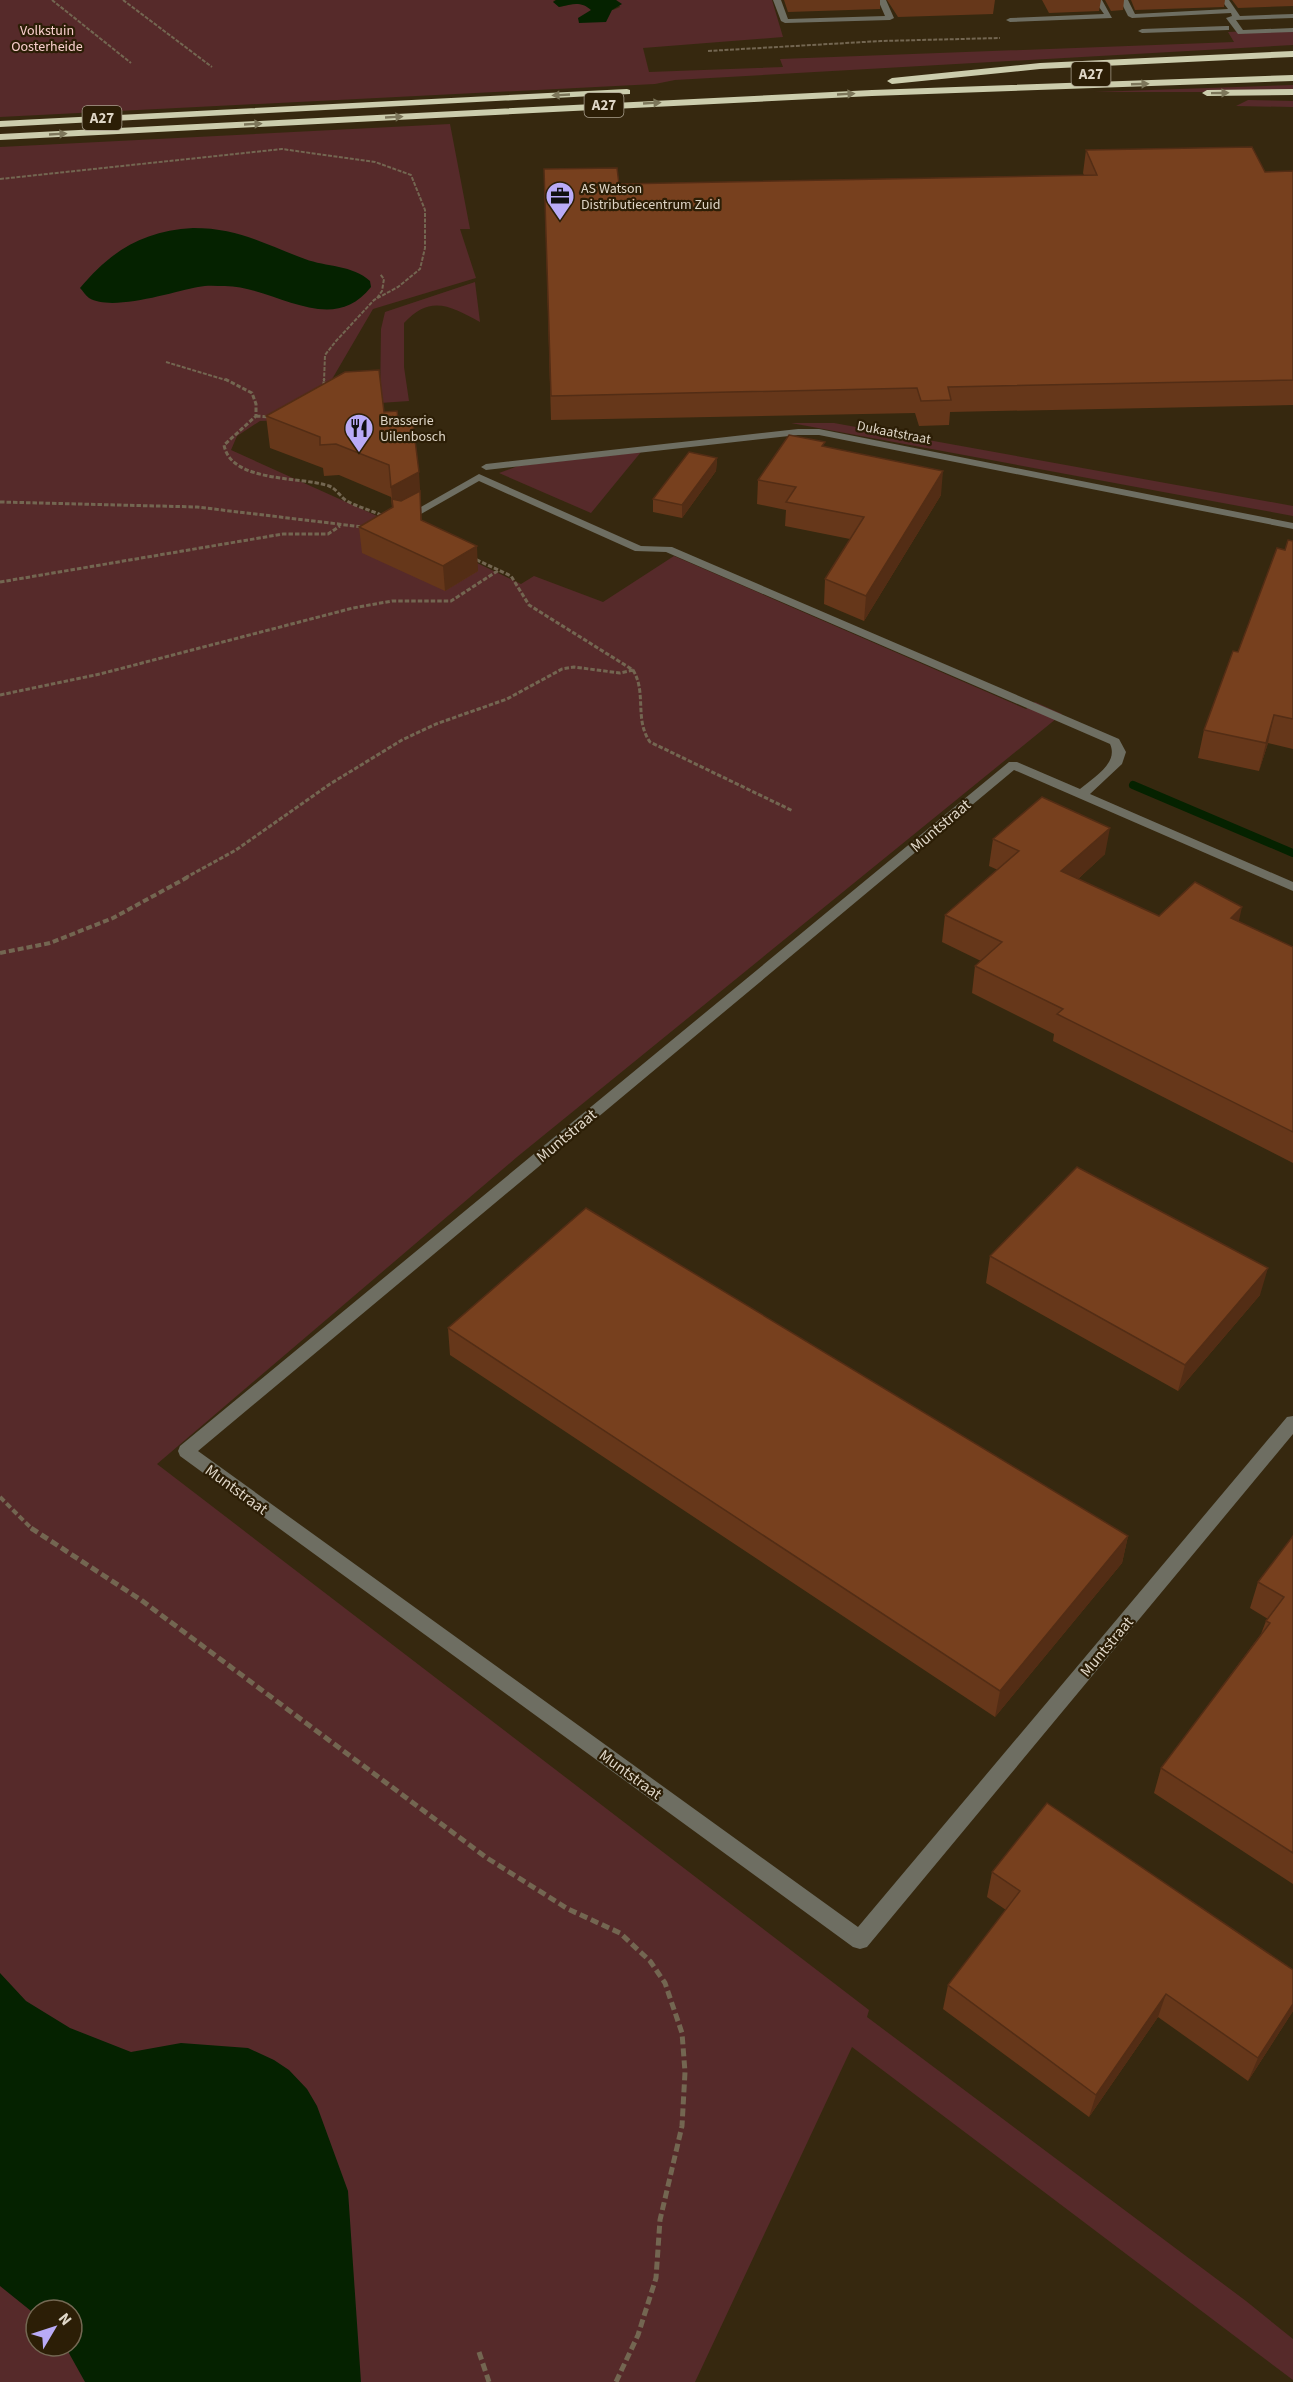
<svg xmlns="http://www.w3.org/2000/svg" width="1293" height="2382" font-family="'Source Sans 3',sans-serif">
	<rect width="100%" height="100%" fill="#36280f"/>
	<!-- green -->
	<path fill="#562a2a" fill-rule="evenodd" d="M0,0H556L553,1L559,7L578,3L613,10L620,7L616,0H772L783,37L643,48L649,72L783,67L780,59L1234,42L1228,32L1293,29V45L675,80L655,84L0,117Z
		M1293,85V92H1094Z
		M1248,100L1293,101V107L1236,106Z
		M450,124L470,229H460L476,278L373,309L321,398L290,420L260,421L237,436L231,450L406,529L521,584L534,576L603,602L674,556L1026,709L1035,702L1062,714L517,1157L157,1464L869,2010L867,2017L1246,2301L1293,2339V2380L852,2047L695,2382H0V147ZM36,2310H72V2346H36Z
		M475,282L480,322C451,306 430,294 404,323V367L409,401L380,403L381,329L385,312Z
		M791,423H834L1293,506V516Z
		M641,452L591,513L499,473L518,466Z"/>
	<!-- water -->
	<path fill="#052200" d="M556,0H616L622,4L612,10L606,22L579,23L578,18L591,10C581,1 572,4 559,7L553,2Z
		M193,228C239,228 264,244 305,259C326,267 353,265 370,281L371,287C331,338 274,286 225,286C216,286 207,285 198,287C172,292 112,312 89,298C86,296 83,291 80,288C112,250 143,231 193,228Z
		M0,1973L26,2001L70,2028L131,2052L181,2043L248,2048L274,2060L289,2070L307,2089L317,2106L348,2191L361,2382H85L65,2346H72V2310H36V2315L0,2286Z"/>
	<g fill="none" stroke-linecap="round" stroke-linejoin="round">
		<!-- stream -->
		<path stroke="#052200" stroke-width="8" d="M1133,785L1293,853"/>
		<!-- path-far3 -->
		<path stroke="#736651" stroke-width="2" stroke-dasharray="4 1.5" stroke-linecap="butt" d="M52,0L131,63
			M123,0L212,67
			M708,51L881,41L1000,38
			M0,179L282,149L375,162L411,175L425,210V248L420,269L398,287L374,300L336,341L325,355L324,381
			M377,298L382,291L384,279L380,274
			M166,362L229,381"/>
		<!-- path-far2 -->
		<path stroke="#736651" stroke-width="3" stroke-dasharray="4.5 2" stroke-linecap="butt" d="M225,379L252,393L256,404V416L224,445C231,483 300,476 329,486C337,489 340,497 347,501C358,507 370,510 381,515
			M324,386V379
			M256,416L271,417
			M0,502L197,507L363,527
			M0,582L283,534H328L340,526
			M633,670C647,693 634,719 650,742L793,811
			M0,695L100,674L353,608L392,601H451L499,570
			M185,878L236,850L330,784L402,740L436,724L507,699L562,669L574,667L620,673L633,670L529,605L511,576L475,559"/>
		<!-- path-far1 -->
		<path stroke="#736651" stroke-width="4" stroke-dasharray="6 3" stroke-linecap="butt" d="M0,953L50,943L113,918L188,877
			M0,1497L33,1530"/>
		<!-- path -->
		<path stroke="#736651" stroke-width="5" stroke-dasharray="8 4" stroke-linecap="butt" d="M31,1528L141,1600L487,1858L568,1909L620,1933L650,1961L665,1983L682,2033L685,2072L682,2126L660,2220L656,2278L638,2335L616,2382
			M479,2352L489,2382"/>
		<!-- minor -->
		<path fill="#6e6e62" fill-rule="evenodd" d="M773,0H781L788,19L885,16L878,0H886L894,18L890,20L785,23L781,21Z
			M1094,0H1102L1112,18L1010,22L1006,20L1010,18L1104,14Z
			M1120,0H1128L1135,14L1228,9L1221,0H1229L1240,16L1293,14V18L1236,20L1243,30L1293,28V32L1238,34L1226,18L1232,16L1231,13L1132,18L1128,16Z
			M1226,26H1229V30L1142,33L1138,31L1142,29Z
			M798,429H819L1293,523V529L819,435H798L486,470L481,467L486,464Z
			M479,474L641,546L672,547L1119,739L1126,752L1122,764L1090,794L1293,882V891L1014,770L198,1451L858,1927L1287,1417L1293,1416V1434L867,1947L860,1949L853,1947L180,1456L178,1451L180,1446L1009,762H1017L1080,789C1093,778 1119,763 1110,744L666,552L635,551L479,481L407,522H399L398,520Z"/>
		<!-- highway -->
		<path fill="#cccdad" fill-rule="evenodd" d="M1293,51V57L1040,69L892,84L887,81L892,78L1040,63Z
			M1293,75V81L872,96L0,140V134L872,90Z
			M627,89L630,90V94L0,127V121Z
			M1293,89V95L1207,96L1202,93L1207,90Z"/>
	</g>
	<!-- wall -->
	<path fill="#66371a" d="M784,0H880V9L788,12Z
		M887,0H995L993,14L898,17Z
		M1042,0H1101L1099,11L1049,13Z
		M1105,0H1124L1123,10L1111,11Z
		M1131,0H1225L1224,7L1135,10Z
		M1232,0H1293V6L1238,8Z
		M1086,150L1265,172L1293,171V405L950,412L949,425L919,426L915,413L551,420L544,169L619,184L1084,175L1083,173Z
		M266,416L399,425L422,521L478,571L445,591L362,553L359,527L392,508L391,497L339,475L324,476L323,468L270,448Z
		M825,447L941,495L864,621L824,604L825,579L850,539L785,526L786,510L757,504L758,480Z
		M717,458L716,471L682,518L653,512V499Z
		M1293,541V749L1268,743L1259,771L1198,758L1204,730L1285,550Z
		M993,839L1105,854L1078,879L1159,916L1239,922L1293,947V1163L1053,1041L1054,1034L972,993L975,966L981,961L942,942L945,915L998,870L989,866Z
		M990,1256L1260,1295L1178,1391L986,1283Z
		M448,1328L1128,1536L1122,1563L995,1717L450,1355Z
		M1293,1536V1884L1154,1793L1161,1768L1261,1634L1266,1621L1268,1619L1250,1608L1258,1582Z
		M992,1872L1293,2011L1248,2081L1158,2017L1089,2117L943,2009L948,1985L1006,1910L987,1897Z"/>
	<!-- shaded-wall -->
	<path fill="#532d15" d="M717,458L716,471L682,518V505Z
		M943,471L941,495L864,621L866,596Z
		M419,472L421,504L423,546L394,520L391,487Z
		M477,546L478,571L445,591L443,566Z
		M1274,715L1268,743L1259,771L1266,743Z
		M1110,828L1105,854L1057,898L1061,871Z
		M1242,907L1236,934L1231,918Z
		M1268,1268L1260,1295L1178,1391L1185,1365Z
		M1128,1536L1122,1563L995,1717L1000,1691Z
		M1166,1994L1158,2017L1089,2117L1096,2095Z
		M1293,2004V2011L1248,2081L1258,2058Z"/>
	<!-- building -->
	<path fill="#77401e" stroke="#532d15" stroke-width="1.5" d="M1252,147L1265,172L1293,171V380L948,387L951,400L921,401L917,388L551,396L544,169L617,168L619,184L1097,175L1086,150Z
		M379,370L384,412L397,411L399,425L413,424L419,472L391,487L389,465L336,444L320,445V437L266,416L345,372Z
		M789,435L825,442L822,446L943,471L866,596L825,579L864,517L786,502L796,487L758,480Z
		M689,452L717,458L682,505L653,499Z
		M420,491L421,520L477,546L443,566L359,527L393,507L392,499L401,501Z
		M1288,540L1293,541V719L1274,715L1266,743L1204,730L1233,651L1238,652L1277,548L1285,550Z
		M1042,797L1110,828L1061,871L1159,916L1195,882L1242,907L1231,918L1293,947V1132L1057,1014L1063,1009L975,966L1002,942L945,915L1019,851L993,839Z
		M1077,1167L1268,1268L1185,1365L990,1256Z
		M586,1208L1128,1536L1000,1691L448,1328Z
		M1293,1536V1853L1161,1768L1270,1623L1266,1621L1284,1597L1258,1582Z
		M1047,1803L1293,1970V2004L1258,2058L1166,1994L1096,2095L948,1985L1020,1891L992,1872Z"/>
	<!-- one-way arrows -->
	<defs><path id="oneway-solid" d="M-6-.8H1V-3.2L6.5 0L1 3.2V.8H-6Z" transform="scale(1.5)"/></defs>
	<g fill="#7c765a">
		<use href="#oneway-solid" transform="translate(1140 84) rotate(-2)"/>
		<use href="#oneway-solid" transform="translate(1220 93) rotate(-1)"/>
		<use href="#oneway-solid" transform="translate(846 94) rotate(-3)"/>
		<use href="#oneway-solid" transform="translate(561 95) rotate(177)"/>
		<use href="#oneway-solid" transform="translate(652 103) rotate(-3)"/>
		<use href="#oneway-solid" transform="translate(394 117) rotate(-3)"/>
		<use href="#oneway-solid" transform="translate(253 124) rotate(-3)"/>
		<use href="#oneway-solid" transform="translate(58 134) rotate(-3)"/>
	</g>
	<!-- icons -->
	<defs>
		<g id="office-pin" transform="scale(1.5)"><path d="M0 17L-7.5 6A9.5 9.5 0 1 1 7.5 6Z" fill="#b9abf7" stroke="#2c1e06"/><path d="M-6-3h4V-5.5h4V-3h4V5H-6ZM-1-4.5V-3h2v-1.5ZM-6 0V1H6V0Z" fill="#111"/></g>
		<g id="restaurant-pin" transform="scale(1.5)"><path d="M0 17L-7.5 6A9.5 9.5 0 1 1 7.5 6Z" fill="#b9abf7" stroke="#2c1e06"/><path d="M-5-6h1v4h1v-4h1v4h1v-4h1v5L-1.5 .5V6h-2V.5L-5-1ZM5-6V6H3V1.5H1.5Q1.5-4 5-6Z" fill="#111"/></g>
	</defs>
	<g fill-rule="evenodd">
		<use href="#office-pin" x="560" y="196"/>
		<use href="#restaurant-pin" x="359" y="428"/>
	</g>
	<g text-anchor="middle" stroke-width="4.5" stroke-linejoin="round" paint-order="stroke">
		<!-- far-park labels -->
		<g font-size="14" fill="#f9cfcd" stroke="#2c1e06">
			<text x="47" y="35">Volkstuin<tspan x="47" dy="16">Oosterheide</tspan></text>
		</g>
		<!-- far-poi labels -->
		<g font-size="14" fill="#dfd6c7" stroke="#2c1e06" text-anchor="start">
			<text x="581" y="193">AS Watson<tspan x="581" dy="16">Distributiecentrum Zuid</tspan></text>
			<text x="380" y="425">Brasserie<tspan x="380" dy="16">Uilenbosch</tspan></text>
		</g>
		<!-- far-street labels -->
		<g font-size="14" fill="#dfd6c7" stroke="#2c1e06">
			<text transform="translate(894 432) rotate(11)" y="5">Dukaatstraat</text>
		</g>
		<!-- shield labels -->
		<g fill="#2c1e06" stroke="#a99f8d" stroke-width="1.5">
			<rect x="1071.5" y="62" width="39" height="24" rx="4.5"/>
			<rect x="584.5" y="93" width="39" height="24" rx="4.5"/>
			<rect x="82.5" y="106" width="39" height="24" rx="4.5"/>
		</g>
		<g font-size="15" font-weight="bold" fill="#dfd6c7">
			<text x="1091" y="79">A27</text>
			<text x="604" y="110">A27</text>
			<text x="102" y="123">A27</text>
		</g>
		<!-- street labels -->
		<g font-size="16" fill="#dfd6c7" stroke="#2c1e06">
			<text transform="translate(940 825) rotate(-40)" y="6">Muntstraat</text>
			<text transform="translate(566 1135) rotate(-40)" y="6">Muntstraat</text>
			<text transform="translate(237 1489) rotate(36)" y="6">Muntstraat</text>
			<text transform="translate(1106 1646) rotate(-50)" y="6">Muntstraat</text>
			<text transform="translate(631 1774) rotate(36)" y="6">Muntstraat</text>
		</g>
	</g>
	<!-- north arrow -->
	<g transform="translate(54 2328) rotate(51)"><circle r="28" fill="#2c1e06" stroke="#746853" stroke-width="1.5"/>
	<path d="M0-4.5L10 22L0 15L-10 22Z" fill="#b9abf7"/>
	<text y="-9" font-size="16" font-weight="bold" text-anchor="middle" fill="#dfd6c7">N</text>
	</g>
</svg>
